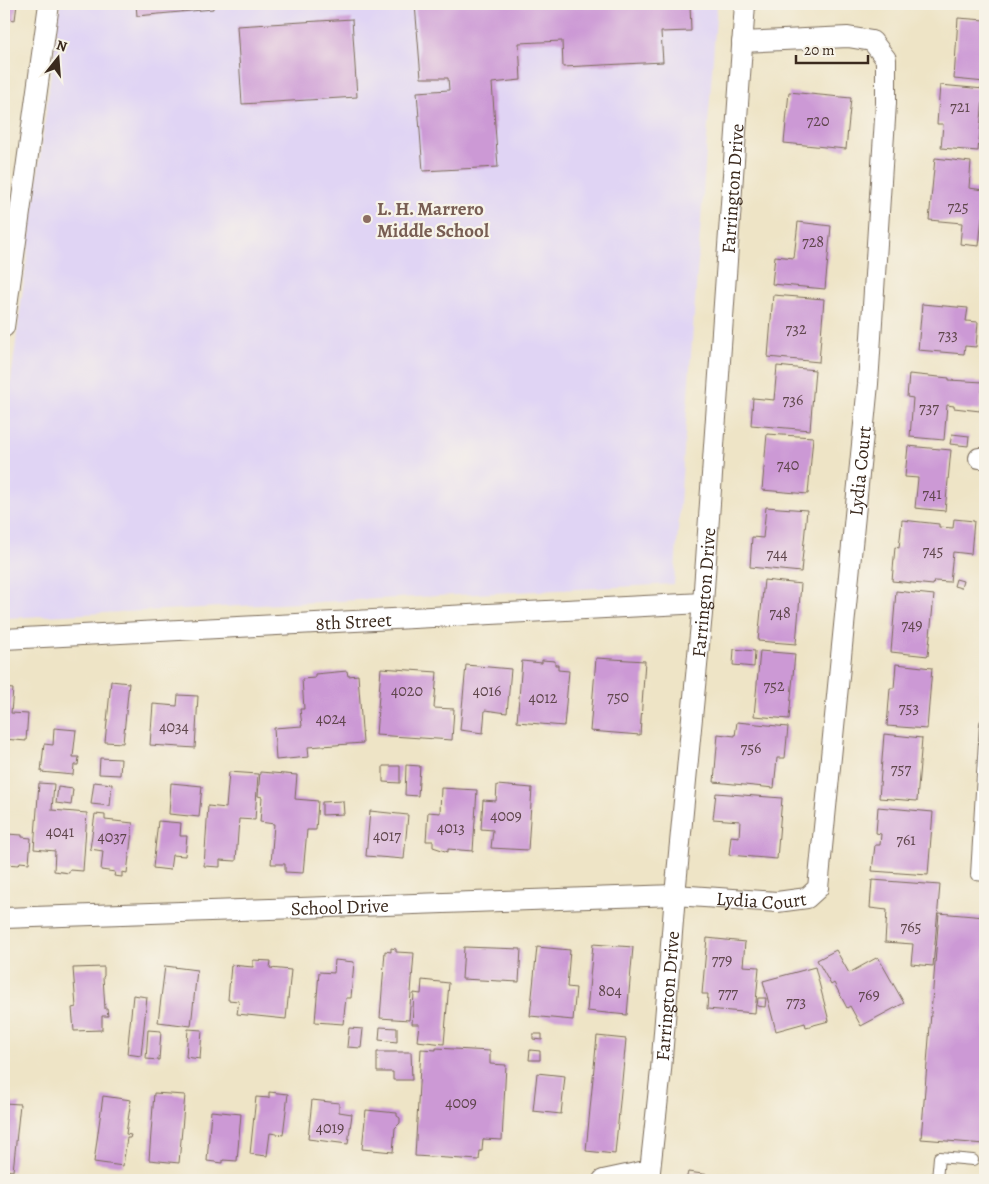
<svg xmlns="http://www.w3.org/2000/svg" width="989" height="1184" font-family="Alegreya,serif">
	<rect width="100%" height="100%" fill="#f7f3e8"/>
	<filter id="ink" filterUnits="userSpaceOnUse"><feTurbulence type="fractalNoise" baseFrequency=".02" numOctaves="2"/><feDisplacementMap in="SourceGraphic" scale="10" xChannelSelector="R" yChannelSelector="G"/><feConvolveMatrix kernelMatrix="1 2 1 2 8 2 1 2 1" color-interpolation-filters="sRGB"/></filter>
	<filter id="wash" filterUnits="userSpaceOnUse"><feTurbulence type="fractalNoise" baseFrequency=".0096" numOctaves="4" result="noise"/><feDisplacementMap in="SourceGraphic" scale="20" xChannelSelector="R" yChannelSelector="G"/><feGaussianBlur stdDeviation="1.12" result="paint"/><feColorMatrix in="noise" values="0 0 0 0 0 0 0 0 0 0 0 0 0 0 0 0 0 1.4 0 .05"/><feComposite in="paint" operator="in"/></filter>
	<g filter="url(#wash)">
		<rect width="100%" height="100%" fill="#eee4c6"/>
		<!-- built -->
		<path fill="#e0d4f4" d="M60,4H717L674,584L4,618V434Z"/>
		<g id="blocks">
			<!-- building -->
			<path fill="#cc99d5" d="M4,4H17L15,20L9,19L6,37L4,36Z
				M136,4H213V9L137,16Z
				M415,4H690L691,31L661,32L663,62L563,67L562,41L519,43L521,80L492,83L498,167L423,171L417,92L449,90L448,78H421Z
				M958,18L985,20V82L954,79Z
				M352,19L357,97L242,104L237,26Z
				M940,85L984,89L978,151L941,148L943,124H937Z
				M789,92L851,98L846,149L784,143Z
				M935,158L971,162L969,188L984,190V194H985V218L982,217L979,246L960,244L962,223L929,220Z
				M798,222L831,226L825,289L772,284L775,256L794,258Z
				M773,295L824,299L819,362L768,357Z
				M922,304L968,308L966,321L978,322L976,347L965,346L964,354L918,350Z
				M777,366L815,370L810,430L751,425L753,398L774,400Z
				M909,374L949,378V380L983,382L980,411L954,408V406L947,405L944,440L910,437L913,398L907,397Z
				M767,434L813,437L808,494L762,490Z
				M952,434L969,436L968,446L950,444Z
				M908,446L951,450L945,511L915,508L918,478L905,477Z
				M766,507L807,510L801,572L750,567L752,537L763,538Z
				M954,519L974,521L971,554L953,552L950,582L934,581L933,585L892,581L895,547L899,548L902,520L939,524V527L953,528Z
				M983,523L985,524V555L981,554Z
				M956,579L963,581L961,588L954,586Z
				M764,580L801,584L796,644L758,641Z
				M896,591L934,595L928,656L891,652Z
				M734,649L755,651L754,667L733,665Z
				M760,651L795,654L789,719L754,716Z
				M596,658L645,661L640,735L590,731Z
				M542,660L555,661V665H558V670L569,671L564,726L517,722L522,661L542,663Z
				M896,664L932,668L927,729L887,726L890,688H894Z
				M466,665L511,669L507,713L485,710L483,733L460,730Z
				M381,668L437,672L434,708L454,709L452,740L376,735Z
				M347,671L348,676L358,675L363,743L308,747L309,757L276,760L274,728L302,726L300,709H304L302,679L315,678V674Z
				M111,681L129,683L123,743L105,742Z
				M4,688L13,689L11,713L28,714L26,741L4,739Z
				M178,695L198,696L195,748L150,745L153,704L177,706Z
				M737,722L788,727L785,758H777L774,788L714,782L718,734L735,736Z
				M54,728L76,730L73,757H79L78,765H74L73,775L41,772L44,744L53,745Z
				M884,734L922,738L917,801L879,798Z
				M100,758L121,759L120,775L99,774Z
				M406,765L420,766L418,796L405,795Z
				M383,766H400V783L383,782Z
				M229,772L258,774L255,820L239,819L236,861L220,860V867L204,866L208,806L226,808Z
				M260,772L297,775L295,799L318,801L316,830H307L303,873L285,872V864H271L274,824L260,822L262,797L258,796Z
				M94,782L112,784L110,806L91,804Z
				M39,783L54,784L52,810L87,813L83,871L69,870V873L54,871L55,851L34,849Z
				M171,783L202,786L199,817L169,814Z
				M497,785L532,788L528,850L491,848L493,830L481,829L483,800L496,801Z
				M58,787L73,789L71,805L56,803Z
				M441,788L477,790L473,851L448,849V852L433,847V841H426L428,812L440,813Z
				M716,793L782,798L777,859L729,855L731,836L739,837L740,821L713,819Z
				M343,801L344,814L322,815V802Z
				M878,807L933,812L928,875L872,871L875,845H880L881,834L876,833Z
				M370,811L408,815L404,859L366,856Z
				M95,814L105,815V820L133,823L127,873L122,872V877L114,876L115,872L101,870L103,851L90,849Z
				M158,821L181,823L180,836H187L185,856L172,855L170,870L153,868Z
				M7,834L22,835V837L31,838L29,863L20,862L19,865L4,864V841H6Z
				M872,880L940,885L933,966L911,964L913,944L885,942L887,910L870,908Z
				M939,913L985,917V1144L921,1139Z
				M707,938L745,942L743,966L759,967L755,1013L707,1009L708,994H702Z
				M593,944L633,947L627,1015L587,1011Z
				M464,947L521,949L519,982L462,979Z
				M537,947L570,950L567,987L576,988L573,1020L530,1016Z
				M391,948L396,949V952L414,953L409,1020L380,1018L385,951L391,952Z
				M836,950L849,973L878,957L904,1003L861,1026L850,1006L847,1008L834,983L831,985L817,960Z
				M253,960L271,961L270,968L291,970L286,1019L237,1014L239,1001L228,1000L231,965L253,967Z
				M335,960L354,962L351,998H346L343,1024L315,1022L319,972L334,973Z
				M165,966L197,970L191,1026L158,1022Z
				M104,967V976L103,977L105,1009H107L108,1016H102V1030L74,1031L72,1008L76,1007L73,968Z
				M815,967L829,1021L806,1027L805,1023L776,1031L763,981Z
				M422,980L449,983L444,1044L417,1041L419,1024H412L414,993L421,994Z
				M133,995L147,997L141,1056L127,1054Z
				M758,998H766L765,1007L757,1006Z
				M380,1027L397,1028V1042L379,1040Z
				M349,1028L363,1029L361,1048L347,1047Z
				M188,1029L202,1030L200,1059L186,1057Z
				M148,1030L161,1031L159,1060L146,1059Z
				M533,1034H542V1040L533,1039Z
				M597,1036L626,1039L615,1154L586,1151Z
				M436,1048L490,1051V1064L506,1065L502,1140L483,1139L482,1151H480L479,1160L415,1156L421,1049L436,1050Z
				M530,1050L540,1051V1060H529Z
				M377,1052H411L412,1080H393V1072H377Z
				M537,1073L565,1076L561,1114L533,1111Z
				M269,1092L288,1094L283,1135L270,1133L267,1156L250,1154L256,1097L269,1098Z
				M154,1093L185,1095L179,1163L149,1160Z
				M103,1096L131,1100L126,1134L131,1135L130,1138H127L123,1166L94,1162Z
				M312,1100L339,1103V1112L352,1114L348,1144L308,1139Z
				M4,1103L20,1104L13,1171L4,1170Z
				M366,1110L397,1113V1116L400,1118V1123L395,1128L393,1152L362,1149Z
				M211,1111L241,1114L237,1161L223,1160V1163L207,1161Z
				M688,1172L732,1178V1180H686Z"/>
		</g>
	</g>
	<g filter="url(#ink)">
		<use href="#blocks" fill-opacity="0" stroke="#7a6b59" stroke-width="1"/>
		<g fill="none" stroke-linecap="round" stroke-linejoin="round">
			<!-- service casing -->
			<g stroke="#7a6b59" stroke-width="12">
				<path id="service" d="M985,724L976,875L985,876
					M937,1180L939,1157L973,1160"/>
			</g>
			<!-- minor casing -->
			<g stroke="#7a6b59" stroke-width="22">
				<g id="minor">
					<path d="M4,327L49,4"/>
					<path d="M979,458H985"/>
					<path id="s1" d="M4,639L703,603"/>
					<path id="s2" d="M4,918L675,895L777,902L807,898L818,888L868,384L886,103V59L872,41L848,37L742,42"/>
					<path d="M603,1180L650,1170"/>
					<path id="s3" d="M649,1180L661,1070L675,895L703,603L745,4"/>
				</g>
			</g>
			<!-- service -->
			<use href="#service" stroke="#fff" stroke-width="10"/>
			<!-- minor -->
			<use href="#minor" stroke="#fff" stroke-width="20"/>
		</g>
	</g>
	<!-- markers -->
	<circle fill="#8d6e63" stroke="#f7f3e8" stroke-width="2" cx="367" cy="219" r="5"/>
	<g text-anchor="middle" stroke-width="4.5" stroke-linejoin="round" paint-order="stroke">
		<!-- number labels -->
		<g font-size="16" fill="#5f464c">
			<text x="960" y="112">721</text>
			<text x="818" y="126">720</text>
			<text x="958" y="212">725</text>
			<text x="813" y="247">728</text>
			<text x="796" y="334">732</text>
			<text x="948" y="340">733</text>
			<text x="793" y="405">736</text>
			<text x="929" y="413">737</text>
			<text x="788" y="470">740</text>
			<text x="932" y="499">741</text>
			<text x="933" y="556">745</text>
			<text x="777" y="559">744</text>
			<text x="780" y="618">748</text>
			<text x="912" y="630">749</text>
			<text x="774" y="691">752</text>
			<text x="407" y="696">4020</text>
			<text x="487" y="696">4016</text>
			<text x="618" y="702">750</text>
			<text x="543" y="703">4012</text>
			<text x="909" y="713">753</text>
			<text x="331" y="724">4024</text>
			<text x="174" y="732">4034</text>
			<text x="751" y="753">756</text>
			<text x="901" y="774">757</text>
			<text x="506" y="821">4009</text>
			<text x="451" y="833">4013</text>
			<text x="60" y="837">4041</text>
			<text x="387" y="841">4017</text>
			<text x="112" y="842">4037</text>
			<text x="906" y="845">761</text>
			<text x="911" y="932">765</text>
			<text x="722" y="965">779</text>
			<text x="610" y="996">804</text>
			<text x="728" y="998">777</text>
			<text x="869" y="1000">769</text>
			<text x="796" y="1007">773</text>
			<text x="461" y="1108">4009</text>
			<text x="330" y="1133">4019</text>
		</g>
		<!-- street labels -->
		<g font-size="19" fill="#3b2a1e" stroke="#f7f3e8">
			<text dy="7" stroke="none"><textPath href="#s3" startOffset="995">Farrington Drive</textPath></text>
			<text dy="7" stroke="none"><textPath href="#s2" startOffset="1238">Lydia Court</textPath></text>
			<text dy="7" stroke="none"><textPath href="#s3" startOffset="590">Farrington Drive</textPath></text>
			<text dy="7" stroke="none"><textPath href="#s1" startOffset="350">8th Street</textPath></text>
			<text dy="7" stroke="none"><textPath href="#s2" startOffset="758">Lydia Court</textPath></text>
			<text dy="7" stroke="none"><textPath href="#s2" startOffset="336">School Drive</textPath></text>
			<text dy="7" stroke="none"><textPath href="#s3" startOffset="185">Farrington Drive</textPath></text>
		</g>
		<!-- education labels -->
		<g font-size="19" font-weight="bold" fill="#785e54" stroke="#f7f3e8" text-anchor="start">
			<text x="377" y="215">L. H. Marrero<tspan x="377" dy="22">Middle School</tspan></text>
		</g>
	</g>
	<!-- margin -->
	<rect width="989" height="1184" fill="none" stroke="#f7f3e8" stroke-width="20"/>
	<!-- north arrow -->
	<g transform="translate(58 58) rotate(17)" stroke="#f7f3e8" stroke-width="4" paint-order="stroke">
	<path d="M0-4L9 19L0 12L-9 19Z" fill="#3b2a1e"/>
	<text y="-8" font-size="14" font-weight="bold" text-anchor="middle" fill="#3b2a1e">N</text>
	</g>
	<!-- scale -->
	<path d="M796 55v8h72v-8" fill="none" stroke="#3b2a1e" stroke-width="2.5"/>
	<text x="804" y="55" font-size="15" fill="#3b2a1e" stroke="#f7f3e8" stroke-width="4" paint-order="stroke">20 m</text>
</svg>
